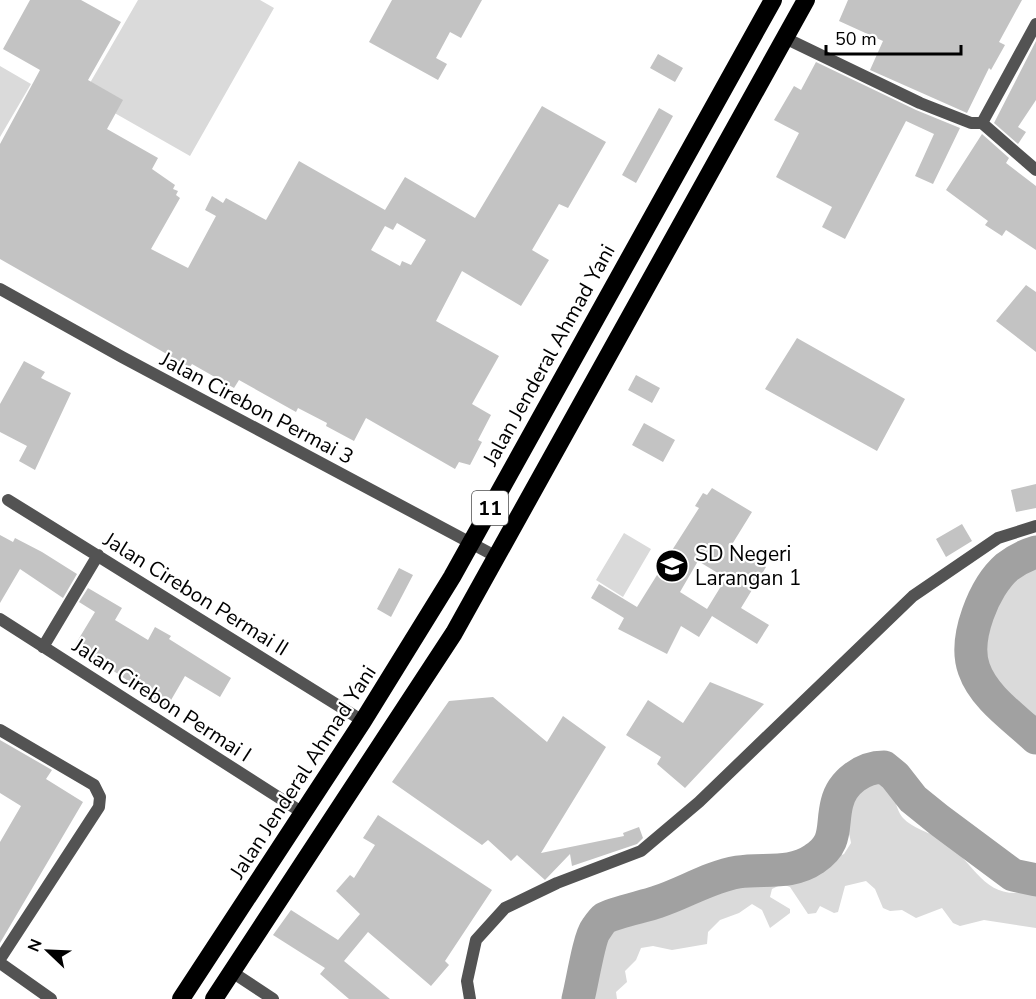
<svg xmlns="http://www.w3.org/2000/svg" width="1036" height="999" font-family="'Nunito Sans',sans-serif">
	<rect width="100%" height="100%" fill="#fff"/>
	<!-- green -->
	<path fill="#dadada" d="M138,0H260L274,8L190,156L83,95Z
		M0,66L31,84L0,137Z
		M624,533L651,549L623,597L596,580Z
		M1036,561V727C1026,715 996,693 990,682C975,651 1002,571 1036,561Z
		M877,773L887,774C894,787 894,808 903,818C912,828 929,832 940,839C978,862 982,905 1036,890V928L984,920L960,926L953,923L942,908L916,918L902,910L890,911L883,908L875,889L866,881L845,886L838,912L834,913L820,906L816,913L808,914L790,887L782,884L772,889L770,897L790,909V913L770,928L762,910L752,904L739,913L720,920L708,932L707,944L672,950L653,946L641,948L636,960L625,971L627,982L616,992L617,999H585L599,942L606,928L616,920L671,906L707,885L792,878L844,854L851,843C850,834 846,827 844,819C841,799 862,782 877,773Z"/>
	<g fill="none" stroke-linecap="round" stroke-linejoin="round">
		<!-- river -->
		<path stroke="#a1a1a1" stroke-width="33" d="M1036,552C1026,555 1016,560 1007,567C984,587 963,639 974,669C984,698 1015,718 1036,738
			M578,999C582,984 589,938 596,929C598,926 602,920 605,918C613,913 646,906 657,902C685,893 709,877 738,872C764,868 791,875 814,859C839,843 831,826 837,803C842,782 863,767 884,767L895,776L913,799L939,820L1013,875L1036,880"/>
	</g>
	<!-- building -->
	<path fill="#c3c3c3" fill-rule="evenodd" d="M30,0H81L121,22L88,80L123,100L107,129L158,158L152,169L175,185L173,189L178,191L176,195L180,198L151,249L188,268L216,216L205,210L212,196L223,203L226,198L266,220L299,161L385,210L405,177L475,218L542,106L606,142L568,208L559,204L532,250L549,260L521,306L462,271L436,321L499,356L472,404L491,415L478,440L482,442L470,465L459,462L455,469L366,418L354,441L326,426L327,423L298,408L296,412L239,380L234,388L192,364L190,367L186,365L0,259V144L40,70L3,49ZM397,223L426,240L411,265L402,261L400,266L371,250L385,226L393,230Z
		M392,0H482L461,38L450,32L436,58L447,64L438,80L369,42Z
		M848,0H1022L999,42L1005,45L991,70L989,68L967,113L870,70L883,41L839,21Z
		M1036,41V100L1018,127L1026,132L1018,144L994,123Z
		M658,54L683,68L675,82L650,68Z
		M816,62L916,110L960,128L933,184L915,176L934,134L906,121L845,239L822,227L832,207L776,177L799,133L774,120L794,86L801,90Z
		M659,108L673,116L636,183L622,175Z
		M982,134L1009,158L1006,163L1036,186V250L1006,230L1002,236L985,225L988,221L946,190Z
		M1026,285L1036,292V352L996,321Z
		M797,338L905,399L877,451L765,389Z
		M24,361L45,372L41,378L71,393L35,470L19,461L27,446L0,432V404Z
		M636,375L660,388L652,403L628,390Z
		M644,423L675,440L663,462L632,445Z
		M1036,484V508L1016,512L1011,490Z
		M712,488L752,512L731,546L766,567L741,608L769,625L757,644L712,616L699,637L681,626L667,654L618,629L624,618L591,598L599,584L637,607L662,567L657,564L665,552L669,555L699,508L695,506L703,493L707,495ZM698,561L726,578L707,609L680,592Z
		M962,524L972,541L946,557L936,539Z
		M0,535L13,542L15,538L42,552L77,574L63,598L20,569L0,603Z
		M399,568L413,575L391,617L377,609Z
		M88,588L122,608L115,620L148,640L155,627L171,636L169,639L231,678L220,697L185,676L167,707L75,645L95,612L79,602Z
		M710,682L764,704L685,788L657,764L661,757L626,735L648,700L683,723Z
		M493,697L547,742L563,716L606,747L541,853L624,836L623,833L639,827L643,838L637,844L572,866L570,854L545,880L517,855L511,861L488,840L482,845L392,782L449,701Z
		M0,740L52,770L46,779L83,802L0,943V842L21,806L0,793Z
		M378,815L492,890L445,961L449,965L431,986L368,932L344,961L390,999H349L320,974L325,968L273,935L291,910L338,940L360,914L336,891L350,875L354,878L375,845L363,838Z"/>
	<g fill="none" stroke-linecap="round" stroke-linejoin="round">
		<!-- street -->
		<path stroke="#535353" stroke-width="12" d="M785,38L920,103L971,123H982L1036,24
			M982,123L1036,170
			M0,289L122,357L497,557
			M8,500L363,721
			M0,619L303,813
			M43,647L98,555
			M0,730L94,785L100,797L99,807L0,959
			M0,963L51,999
			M232,972L273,999
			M470,999L467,981L476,940L505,908L557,883L641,851L699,802L913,596L998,538L1036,526"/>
		<!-- highway -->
		<path stroke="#000" stroke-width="18" d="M181,999L363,721L452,577L773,0
			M214,999L454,633L806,0"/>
	</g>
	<!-- icons -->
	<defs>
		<g id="school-disc" transform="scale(1.725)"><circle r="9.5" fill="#000" stroke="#fff"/><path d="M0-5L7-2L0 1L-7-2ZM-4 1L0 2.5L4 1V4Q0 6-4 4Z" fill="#fff"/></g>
	</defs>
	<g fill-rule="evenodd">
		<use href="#school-disc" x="672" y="566"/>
	</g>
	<g text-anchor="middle" stroke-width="4.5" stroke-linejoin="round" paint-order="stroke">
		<!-- shield labels -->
		<rect fill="#fff" stroke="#4c4c4c" stroke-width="1.5" x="472" y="491" width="36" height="34" rx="4.5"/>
		<g font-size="20" font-weight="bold" fill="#000">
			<text x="490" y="515">11</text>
		</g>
		<!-- street labels -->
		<g font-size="21" fill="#000" stroke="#fff">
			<text transform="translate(549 355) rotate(-61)" y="7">Jalan Jenderal Ahmad Yani</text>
			<text transform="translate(257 408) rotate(28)" y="7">Jalan Cirebon Permai 3</text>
			<text transform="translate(196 594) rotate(32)" y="7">Jalan Cirebon Permai II</text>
			<text transform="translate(162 700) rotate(33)" y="7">Jalan Cirebon Permai I</text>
			<text transform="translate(303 772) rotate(-57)" y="7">Jalan Jenderal Ahmad Yani</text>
		</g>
		<!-- poi labels -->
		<g font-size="21" fill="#000" stroke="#fff" text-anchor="start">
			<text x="695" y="561">SD Negeri<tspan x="695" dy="24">Larangan 1</tspan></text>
		</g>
	</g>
	<!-- north arrow -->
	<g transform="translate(48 951) rotate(293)" stroke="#ffffff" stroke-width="4.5" paint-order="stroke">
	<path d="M0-4.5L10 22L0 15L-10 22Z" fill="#000000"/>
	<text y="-9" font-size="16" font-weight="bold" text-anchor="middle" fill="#000000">N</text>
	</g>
	<!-- scale -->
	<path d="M826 45v9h135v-9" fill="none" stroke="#000000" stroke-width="3"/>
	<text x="835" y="45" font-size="18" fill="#000000" stroke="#ffffff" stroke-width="4.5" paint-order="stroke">50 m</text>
</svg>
